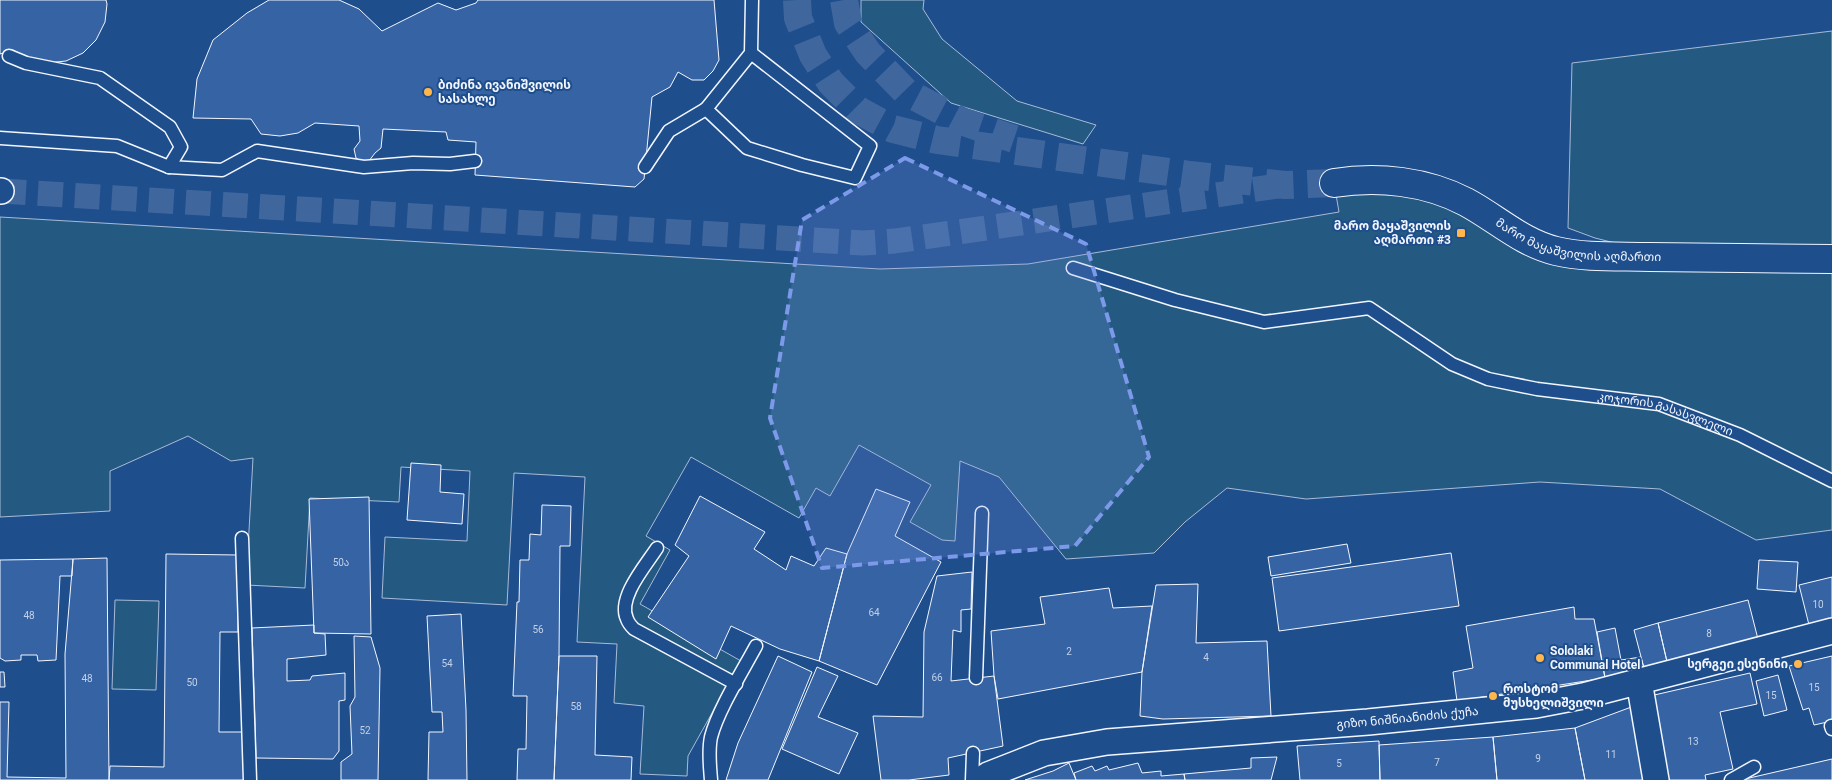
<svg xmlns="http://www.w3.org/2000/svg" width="1832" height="780" font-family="Roboto,'Noto Sans Georgian',sans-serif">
	<rect width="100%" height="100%" fill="#1f4e8c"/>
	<!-- green -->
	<path fill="#245a82" stroke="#a8bbd7" d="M861,0H924L923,9L942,39L1017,101L1096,125L1083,144L951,103L861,22Z
		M1832,31V247H1716L1615,243L1595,238L1568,228L1572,63Z
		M1390,181L1524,238L1832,259V530L1756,540L1660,489L1540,482L1306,499L1227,488L1185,522L1154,553L1066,559L999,477L960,461L955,541L942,540L910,522L931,485L859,445L830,496L816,488L799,518L691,457L646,536L670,550L640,604L741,661L688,756L687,776L640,774L644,706L614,703L617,644L577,642L585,477L514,473L507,605L382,598L385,537L467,541L470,471L401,467L399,502L310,498L305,588L246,585L253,458L231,461L188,436L110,471V511L0,517V217L880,269L1028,264L1339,212L1334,183Z
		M115,600L159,601L156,690L112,689Z"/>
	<!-- building -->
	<path fill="#3563a3" stroke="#f2f6ff" d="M0,0H106L107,4L105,22L96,40L83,53L66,61L47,63L29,59L13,50L0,54Z
		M269,0H339L359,9L382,31L438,3L456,10L476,3L478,0H714L719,60L713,71L704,80H692L678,72L670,87L652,97L644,179L635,187L475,175L476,142L448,140L446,132L383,129L381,148L375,153L369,161L362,162L356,158L354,149L360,141L359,126L315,123L298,133L280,136L261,134L251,119L193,118L197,79L213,40L247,13Z
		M411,463L441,465L440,492L464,494L462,524L407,520Z
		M876,489L910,502L895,536L941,562L877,685L819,661L847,554Z
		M700,496L765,532L754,549L786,570L791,556L814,566L826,548L847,554L819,661L780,649L731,626L716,659L648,617L689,556L675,545Z
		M369,497L371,634L314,633L309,499Z
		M542,505L571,506L570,546H560L559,656L554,780H517L518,749H526L527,696H513L517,602H519L520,560H529L530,534L541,535Z
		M1347,544L1351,563L1271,576L1268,557Z
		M1451,553L1459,606L1279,631L1272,578Z
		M166,554L238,555V632H220L219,732H245L244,780H109L110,766L164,767Z
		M107,558L109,780H0V702H9L7,777L66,778L65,654L73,559Z
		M73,559L72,576H60L56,660L38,661L37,655H21V660L5,661L0,658V560Z
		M1759,560L1798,562L1796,592L1757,589Z
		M972,572L971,609L961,610V632L953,630L951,681L994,676L1003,746L948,758L949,775L909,780H881L873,716L923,717L924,632L937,576Z
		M1832,577V624L1810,629L1799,585Z
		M1198,584L1196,643L1267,641L1271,716L1163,719L1140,716L1142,672L1156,585Z
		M1109,588L1113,608L1152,606L1142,672L998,699L994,676L991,631L1045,624L1040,597Z
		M1748,600L1759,643L1668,666L1658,623Z
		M1574,607L1575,619H1594L1605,678L1457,701L1453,672L1473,668L1466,626Z
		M461,614L466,710L467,780H428L429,732H443L442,712H432L427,616Z
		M1658,623L1668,666L1645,672L1634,630Z
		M314,625V633L325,634L326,655L287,659V681L310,680L312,676L345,673V700L339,701V751L333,759L256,758L252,628Z
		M1615,628L1621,660L1641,657L1645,672L1605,678L1597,632Z
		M354,636L371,637L380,668L378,780H341V762L352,754L350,706L355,697Z
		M559,656H597L595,755L632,757L631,780H554Z
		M778,656L812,672L768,780H726L738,743Z
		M1832,656V721L1814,725L1809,708L1803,710L1789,666Z
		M817,667L838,676L818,717L858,733L839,774L782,749Z
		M0,672H4L5,687H0Z
		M1750,673L1757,704L1720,712L1733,769L1705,775L1706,780H1669L1650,696Z
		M1778,675L1787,710L1764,716L1756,681Z
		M1634,706L1647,780H1585L1575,728Z
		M1575,728L1585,780H1497L1493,737Z
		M1493,737L1497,780H1380L1379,745Z
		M1379,741L1380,780H1300L1297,746Z
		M1277,757L1271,780H1185L1184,774L1251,768V758Z
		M1832,759V780H1746L1745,779Z
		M1069,763L1076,780H1025L1053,771Z
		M1138,763L1142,773L1161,771V776L1184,774L1185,780H1076L1074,773L1092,766L1095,771L1107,766L1109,770Z"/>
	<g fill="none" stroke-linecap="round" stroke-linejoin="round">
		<!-- street-tunnel -->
		<path stroke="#3f679d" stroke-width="25" stroke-dasharray="25 12" stroke-linecap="butt" d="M1,191L863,243L895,241L1285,185"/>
		<!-- secondary-tunnel -->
		<path stroke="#3f679d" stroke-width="28" stroke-dasharray="28 14" stroke-linecap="butt" d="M797,0L798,18L813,55L831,83L858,110L893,129L937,140L1190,175L1285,185L1334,183
			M844,0L848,23L868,53L906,92L961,121L1014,139"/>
		<!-- lane casing -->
		<g stroke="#f2f6ff" stroke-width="15">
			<g id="lane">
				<path d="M751,53L870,146L855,178L802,165L747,148L706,109L751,53L752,0"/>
				<path d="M9,56L26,63L100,78L170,127L181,147L169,167"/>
				<path d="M0,138L117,146L169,167L222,170L257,151L364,167L413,163L450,164L475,161"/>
				<path d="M645,167L669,131L706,109"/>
				<path id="s1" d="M1073,268L1175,300L1264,322L1369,308L1452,364L1488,379L1537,389L1659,404L1740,435L1832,481"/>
				<path d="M242,538L250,780"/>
				<path d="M657,548C646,565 617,598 627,619C628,622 631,626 634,629L736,684"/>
				<path d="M976,678L982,513"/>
				<path d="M1831,726L1832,729"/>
				<path d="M711,780C710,766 708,751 711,737C718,710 742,672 756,646"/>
				<path d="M972,780L973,753"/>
				<path d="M1731,780L1754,767"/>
			</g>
		</g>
		<!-- street casing -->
		<g stroke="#f2f6ff" stroke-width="28">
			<g id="street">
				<path d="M0,191H1"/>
				<path d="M1639,681L1656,780"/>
				<path id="s2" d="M980,780L988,775L1044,753L1107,742L1368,722L1536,705L1583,696L1832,631"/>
			</g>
		</g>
		<!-- secondary casing -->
		<g stroke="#f2f6ff" stroke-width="30">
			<g id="secondary">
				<path id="s3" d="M1334,183C1378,176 1426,181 1466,202C1496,218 1522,243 1556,251C1586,258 1619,256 1650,257C1711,258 1771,258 1832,259"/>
			</g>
		</g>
		<!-- lane -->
		<use href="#lane" stroke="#1f4e8c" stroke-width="12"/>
		<!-- street -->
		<use href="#street" stroke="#1f4e8c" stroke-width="25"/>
		<!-- secondary -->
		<use href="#secondary" stroke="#1f4e8c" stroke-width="28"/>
	</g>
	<!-- marked area -->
	<path fill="#7d9aea" fill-opacity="0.2" stroke="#7d9aea" stroke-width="4" stroke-dasharray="10 6" stroke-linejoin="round" d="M905,158L1086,244L1149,457L1075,546L822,568L770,418L802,220Z"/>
	<!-- markers -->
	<g fill="#ffb74d" stroke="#1f4e8c" stroke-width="2">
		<circle cx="428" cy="92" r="5"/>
		<rect x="1456" y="228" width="10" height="10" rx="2.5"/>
		<circle cx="1540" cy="658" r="5"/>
		<circle cx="1798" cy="664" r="5"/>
		<circle cx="1493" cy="696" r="5"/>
	</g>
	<g text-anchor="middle" stroke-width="4" stroke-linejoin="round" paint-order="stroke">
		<!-- number labels -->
		<g font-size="10" fill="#c3d1e8">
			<text x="341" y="566">50ა</text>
			<text x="1818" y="608">10</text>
			<text x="874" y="616">64</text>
			<text x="29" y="619">48</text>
			<text x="538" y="633">56</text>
			<text x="1709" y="637">8</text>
			<text x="1069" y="655">2</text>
			<text x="1206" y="661">4</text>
			<text x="447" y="667">54</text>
			<text x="937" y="681">66</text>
			<text x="87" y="682">48</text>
			<text x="192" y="686">50</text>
			<text x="1814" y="691">15</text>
			<text x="1771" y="699">15</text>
			<text x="576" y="710">58</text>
			<text x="365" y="734">52</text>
			<text x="1693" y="745">13</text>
			<text x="1611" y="758">11</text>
			<text x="1538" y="762">9</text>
			<text x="1437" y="766">7</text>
			<text x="1339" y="767">5</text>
		</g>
		<!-- poi labels -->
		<g font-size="12" font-weight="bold" fill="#f2f6ff" stroke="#1f4e8c" text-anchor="start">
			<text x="438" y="89">ბიძინა ივანიშვილის<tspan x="438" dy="14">სასახლე</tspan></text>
			<text x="1451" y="230" text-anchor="end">მარო მაყაშვილის<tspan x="1451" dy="14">აღმართი #3</tspan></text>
			<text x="1550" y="655">Sololaki<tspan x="1550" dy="14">Communal Hotel</tspan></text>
			<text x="1788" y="668" text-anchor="end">სერგეი ესენინი</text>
			<text x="1503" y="693">როსტომ<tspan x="1503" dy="14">მუსხელიშვილი</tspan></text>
		</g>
		<!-- street labels -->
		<g font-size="12" fill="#f2f6ff" stroke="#1f4e8c">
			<text dy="4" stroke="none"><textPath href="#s3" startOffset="258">მარო მაყაშვილის აღმართი</textPath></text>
			<text dy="4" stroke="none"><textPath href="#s1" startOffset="625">კოჯორის გასასვლელი</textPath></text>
			<text dy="4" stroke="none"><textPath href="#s2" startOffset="435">გიზო ნიშნიანიძის ქუჩა</textPath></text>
		</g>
	</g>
</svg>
